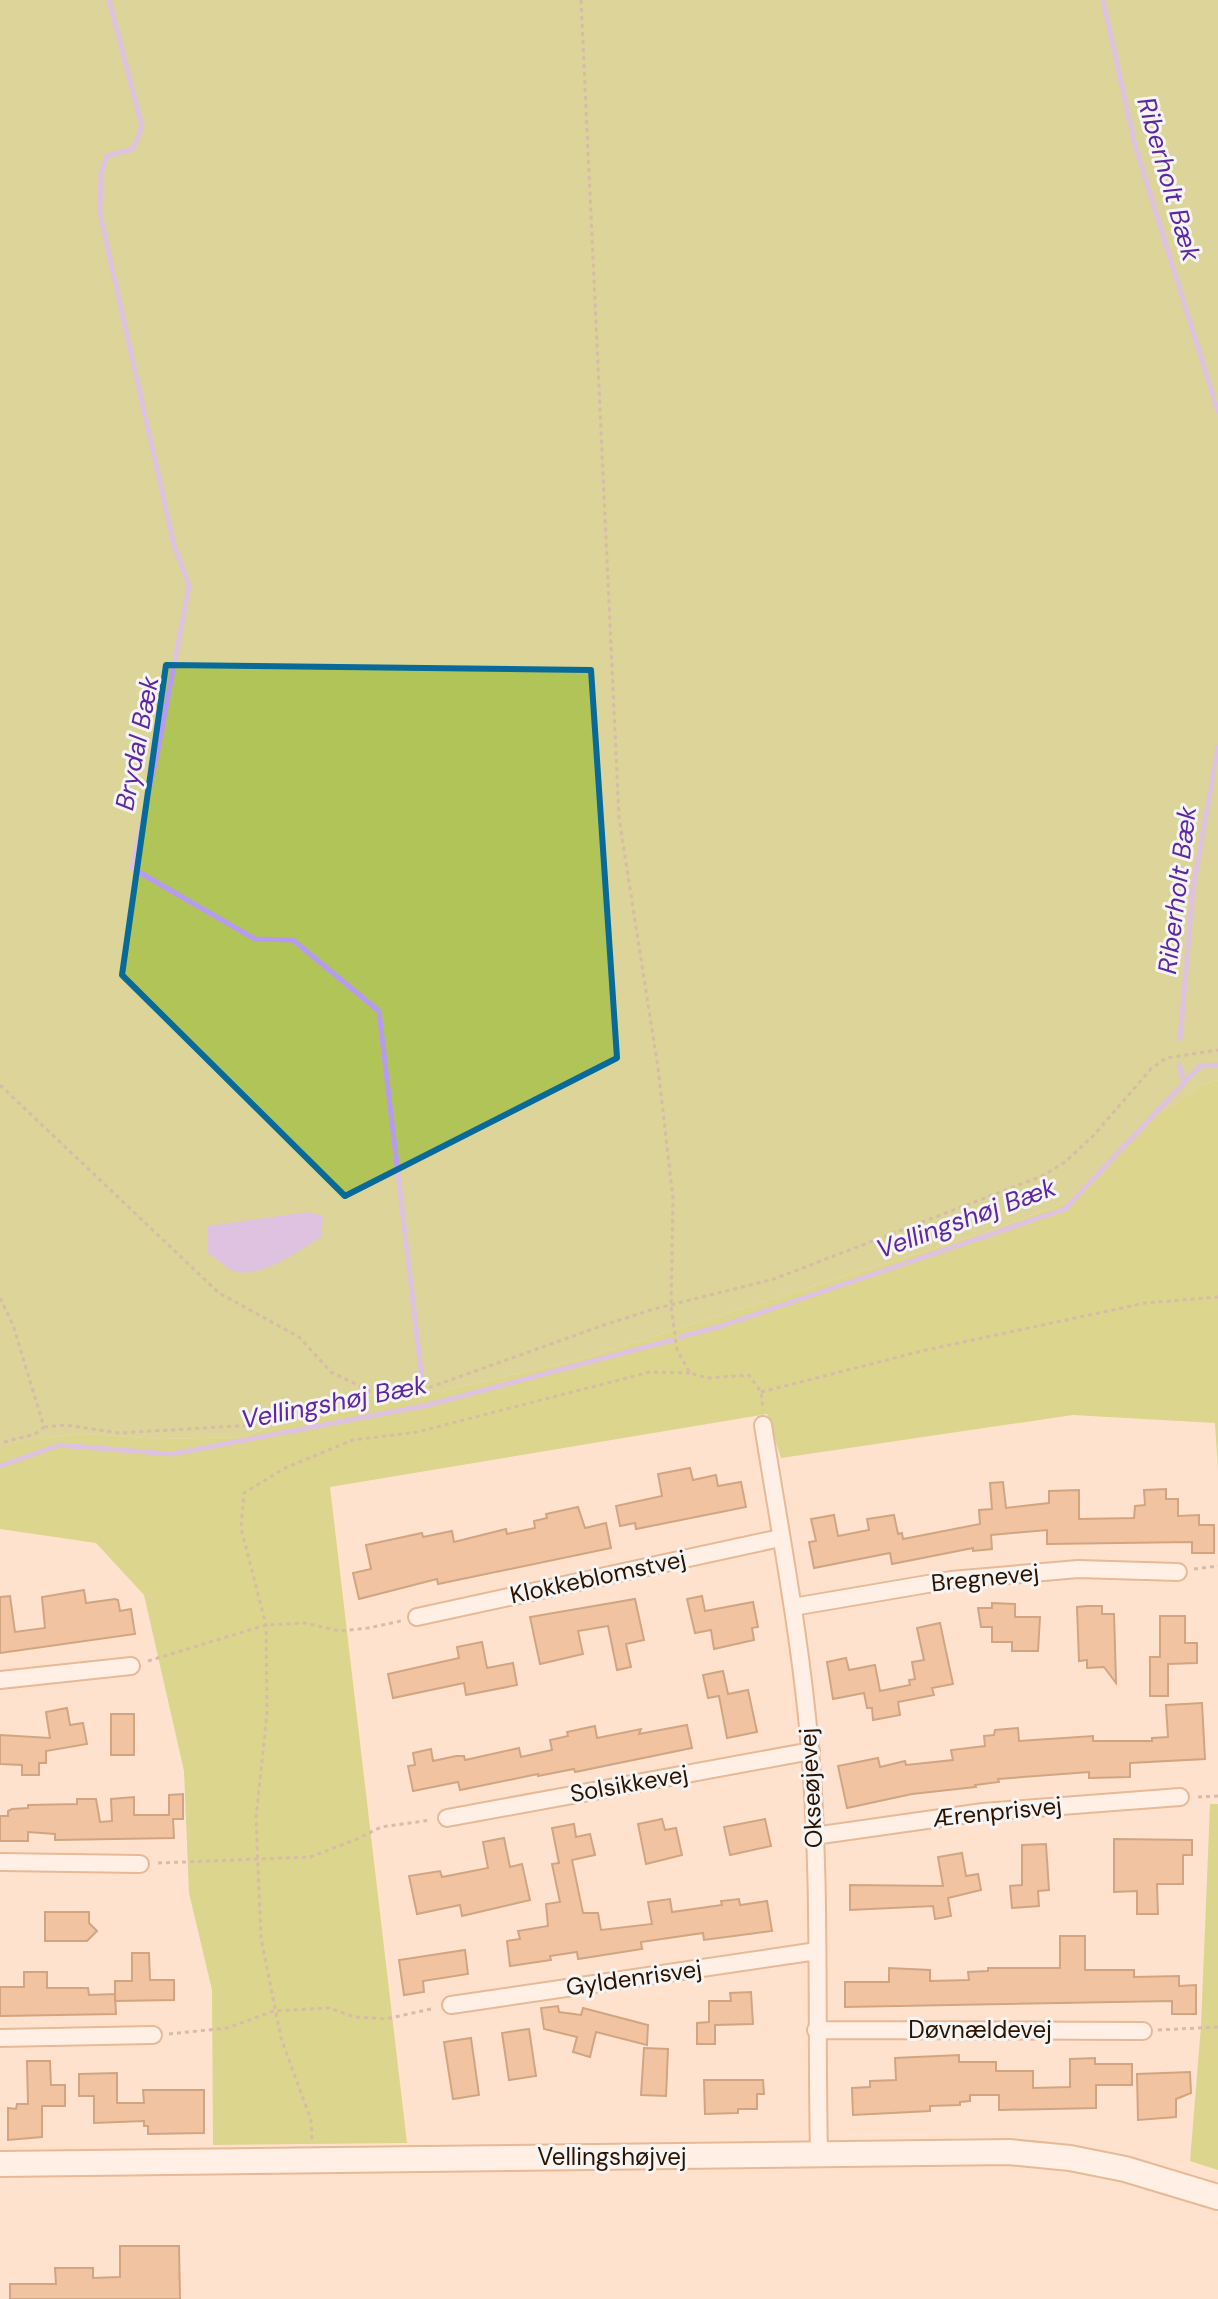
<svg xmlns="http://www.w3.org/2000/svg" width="1218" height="2299" font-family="'DM Sans',sans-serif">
	<rect width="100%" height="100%" fill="#ffe2cd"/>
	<!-- green -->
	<path fill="#b1c457" d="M0,0H1218V1080L1204,1084L1149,1121L1071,1200L993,1230L578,1360L442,1391L377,1393L241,1437L161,1439L86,1434L45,1438L0,1451Z"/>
	<!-- forest -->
	<path fill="#b1c63e" d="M1218,1080V1471L1215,1423L1073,1415L781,1458L767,1414L330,1487L407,2143L213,2145L212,1990L189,1893L184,1771L144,1595L96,1543L0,1529V1451L9,1446L45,1438L86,1434L161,1439L241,1437L377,1393L442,1391L578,1360L993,1230L1071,1200L1149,1121L1204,1084Z
		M1210,1804H1218V2170L1190,2161L1201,2026Z"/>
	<!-- water -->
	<path fill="#b79bf3" d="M308,1212L323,1216L321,1237C300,1250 259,1280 234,1271C225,1268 216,1258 208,1253V1226Z"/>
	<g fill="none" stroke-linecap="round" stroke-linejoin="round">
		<!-- stream -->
		<path stroke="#b79bf3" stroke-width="5" d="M109,0L142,126L133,149L107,156L101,173L100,214L174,545L189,586L157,755L132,868L255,939L293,940L379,1011L422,1379
			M1103,0L1135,145L1218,412
			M1180,1039L1193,889L1218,747
			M1179,1065L1184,1082
			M680,1337L721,1326L1065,1209L1200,1066L1218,1065
			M0,1466L59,1445L172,1454L428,1405L672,1340"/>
	</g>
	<!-- building -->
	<path fill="#e19e6b" stroke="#995c27" stroke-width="2" d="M690,1468L693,1480L716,1475L718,1486L741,1482L746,1507L636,1529L635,1523L620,1526L616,1506L662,1496L658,1474Z
		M1003,1482L1006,1508L1049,1503V1491L1079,1490V1519L1134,1518L1135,1506L1145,1505L1144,1490L1166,1489V1499H1178V1516L1199,1515V1525H1214V1553H1192V1542L1047,1544V1530L991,1535L992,1549L973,1551V1548L892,1564L890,1553L814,1568L809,1542L816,1541L811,1519L834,1515L838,1536L869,1530L867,1519L894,1515L898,1534L902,1533L903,1539L980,1524L979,1510L992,1509L990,1483Z
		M578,1507L585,1528L606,1523L611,1548L438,1584L437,1579L359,1599L353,1573L371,1569L366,1545L422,1533L423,1537L452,1531L454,1542L506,1529L507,1534L535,1528L534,1521L547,1518L546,1514Z
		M84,1590L86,1603L115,1599L118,1600L120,1611L131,1609L135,1634L0,1653V1597L10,1596L15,1632L45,1628L42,1597Z
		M702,1596L705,1611L753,1602L758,1627L752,1628L754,1640L714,1649L711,1630L695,1633L687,1599Z
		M635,1599L644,1640L626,1644L631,1667L617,1670L608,1626L578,1631L583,1654L540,1664L530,1617Z
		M992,1603L1015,1604V1617H1040L1038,1651H1012V1642H992V1627H981L978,1608H992Z
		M1087,1606H1102V1614H1114L1116,1683L1104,1667L1087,1668V1660L1079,1661L1077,1607Z
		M1160,1616H1185V1643H1197V1663L1168,1664V1696H1150V1657H1160Z
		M940,1623L953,1684L932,1688L934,1695L898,1702L900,1715L873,1720L872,1708H867L864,1693L833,1699L827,1662L846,1658L849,1670L875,1665L880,1691L910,1685L909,1680L915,1679L912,1662L924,1660L917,1628Z
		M482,1642L487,1668L513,1663L517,1685L466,1695L464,1683L393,1698L388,1674L459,1658L457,1647Z
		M723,1671L728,1694L748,1690L757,1732L727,1738L719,1696L708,1698L703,1675Z
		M1202,1703L1205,1759L1130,1763V1777L1089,1778V1772L998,1779L999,1782L975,1785L976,1787L912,1794L847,1808L838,1766L878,1758L880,1767L905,1761L906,1765L953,1760L951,1750L985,1746L984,1736L994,1735L995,1730L1018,1728L1019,1741L1093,1736V1741H1152V1738L1168,1737L1166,1705Z
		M67,1708L70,1725L83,1723L87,1744L46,1751V1763H39V1775H22V1765L0,1764V1735L50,1738L46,1712Z
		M111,1714H134V1755H111Z
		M687,1725L692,1748L575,1772L574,1769L538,1776V1774L460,1790L458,1782L413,1791L408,1766L415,1765L413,1753L431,1749L433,1761L456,1756H464L465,1760L519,1748L521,1757L552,1750L550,1740L568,1736L567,1732L595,1726L597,1738L641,1729L639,1734Z
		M183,1794V1819H173L174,1838L55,1840V1834L28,1832V1841H0V1816H8V1811L12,1809L28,1808V1805L77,1804V1799H96L100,1822L112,1821L111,1799L134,1797V1815H169V1795Z
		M662,1819L665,1830L676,1828L682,1855L646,1864L638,1824Z
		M765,1819L771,1846L730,1855L724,1827Z
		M574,1824L576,1837L590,1834L595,1855L572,1860L583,1913H598L601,1930L652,1924L648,1902L670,1899L672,1912L722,1905L721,1901L739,1899L740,1905L767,1901L772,1931L704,1940L703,1933L641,1942L642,1949L578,1959L577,1952L550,1956L551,1960L510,1966L507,1941L520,1939L518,1931L548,1926L546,1904L560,1902L552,1864L559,1863L552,1828Z
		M504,1838L510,1867L522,1864L530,1900L462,1916L460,1905L417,1914L409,1876L440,1871L442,1877L488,1868L483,1842Z
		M1114,1839L1192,1840V1855H1183V1884H1157L1158,1914H1137V1891L1114,1892Z
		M1046,1844L1049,1890L1038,1891L1039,1906L1012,1908L1010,1886L1022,1885V1845Z
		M962,1853L966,1876L978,1874L981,1890L948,1898L951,1916L935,1919L933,1906L850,1910V1885L943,1886L938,1857Z
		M45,1912H89V1923L97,1931L87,1941H45Z
		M1060,1936H1085V1970H1134V1977L1179,1976V1986L1196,1985V2014H1172V2001L845,2007V1982H889V1968L930,1970V1981L969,1980L968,1972L988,1971V1968H1060Z
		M465,1950L468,1974L423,1981L424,1992L404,1995L399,1960Z
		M132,1953H149L150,1980H174V2000L115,2001V1981H132Z
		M24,1972H47V1988H88L89,1995L115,1994L116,2014L0,2016V1987H24Z
		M751,1992L753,2024L715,2025V2044H697V2023L709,2022V2001H731L730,1993Z
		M558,2006L559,2012L581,2015L583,2008L648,2025L647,2045L596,2032L590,2057L573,2052L577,2037L544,2029L541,2008Z
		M529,2029L536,2076L509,2080L502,2033Z
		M471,2038L479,2095L453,2099L444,2042Z
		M644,2048L668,2049L666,2096L641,2095Z
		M959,2055V2062H996V2071H1033V2088L1070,2087V2059L1095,2058V2064H1132V2085H1096V2108L999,2110V2095H970V2101L960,2102V2105L930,2106V2111L853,2115L852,2088L870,2087V2081L896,2080L895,2058Z
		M27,2061H50L51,2085H65V2106H42V2137L8,2140V2108L16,2109L17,2104H28Z
		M1190,2072L1191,2093L1176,2099V2117L1138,2120L1137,2074Z
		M117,2073V2103H144L143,2090H204V2133L148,2134V2126H144V2121L94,2123V2096H79V2074Z
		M704,2080H763L764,2094H757V2109H738V2113L705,2114Z
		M120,2246H179L180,2299H10V2284H56L55,2268H93V2278L120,2277Z"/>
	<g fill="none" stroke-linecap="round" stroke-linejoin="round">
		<!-- street casing -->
		<g stroke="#c98754" stroke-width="20">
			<path id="street" d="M763,1425C780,1532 801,1640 810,1749C821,1884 816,2020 819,2155
				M793,1607L951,1580L1078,1569L1178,1572
				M417,1617L780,1538
				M0,1680L131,1666
				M447,1818L811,1751
				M814,1836L983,1812L1180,1797
				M0,1862L140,1864
				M451,2005L817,1951
				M816,2030L1143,2031
				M0,2038L153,2035"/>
		</g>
		<!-- secondary casing -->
		<g stroke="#c98754" stroke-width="28">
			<path id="secondary" d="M0,2164L1009,2152L1070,2158L1125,2169L1218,2197"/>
		</g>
		<!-- path -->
		<path stroke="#a98e7a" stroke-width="3" stroke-dasharray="4 4" stroke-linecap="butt" d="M581,0L619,818L658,1068L673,1199L671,1306L677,1350L690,1373L707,1378L749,1375L761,1392L763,1410
			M0,1085L219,1293L299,1337L331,1372L370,1391
			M0,1298L13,1325L44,1427L35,1434L0,1443
			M761,1392L926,1350L1145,1303L1218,1297
			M44,1427L66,1425L119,1433L254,1425L318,1410L382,1387L425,1389L604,1325L654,1309L774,1279L1042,1176L1065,1162L1093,1136L1151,1069L1166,1058L1218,1050
			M1194,1569L1218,1566
			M148,1661L266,1625L305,1623L340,1631L368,1628L401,1621
			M1198,1797L1218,1796
			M158,1863L310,1857L357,1839L381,1827L431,1820
			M1158,2030L1218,2027
			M169,2034L227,2028L274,2011L329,2008L355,2017L386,2019L435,2008
			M312,2139L311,2120L281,2038L261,1938L256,1818L267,1713L266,1625L241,1528L244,1493L285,1468L353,1440L417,1432L650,1372L690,1373"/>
		<!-- street -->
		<use href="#street" stroke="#fff" stroke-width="16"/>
		<!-- secondary -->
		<use href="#secondary" stroke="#fff" stroke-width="24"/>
	</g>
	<!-- marked area -->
	<path d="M0 0H1218V2299H0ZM166,665L591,670L617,1058L345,1196L122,975Z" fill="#ffe2cd" fill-opacity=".55" fill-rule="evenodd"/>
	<path fill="none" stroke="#076a99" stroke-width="6" stroke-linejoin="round" d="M166,665L591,670L617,1058L345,1196L122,975Z"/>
	<g text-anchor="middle" stroke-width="6" stroke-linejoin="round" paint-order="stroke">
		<!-- street labels -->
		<g font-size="24" fill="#2c1300" stroke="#f5f5f5">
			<text transform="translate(598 1577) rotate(-12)" y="8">Klokkeblomstvej</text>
			<text transform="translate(985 1578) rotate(-6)" y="8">Bregnevej</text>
			<text transform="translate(629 1784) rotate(-10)" y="8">Solsikkevej</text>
			<text transform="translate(811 1788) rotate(-93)" y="8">Okseøjevej</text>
			<text transform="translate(997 1812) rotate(-6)" y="8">Ærenprisvej</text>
			<text transform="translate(634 1978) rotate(-8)" y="8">Gyldenrisvej</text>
			<text x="980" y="2038">Døvnældevej</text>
			<text x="612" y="2165">Vellingshøjvej</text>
		</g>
		<!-- water labels -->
		<g font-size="26" font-style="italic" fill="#5f27a6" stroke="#f5f5f5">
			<text transform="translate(1169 179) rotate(74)" y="9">Riberholt Bæk</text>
			<text transform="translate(137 743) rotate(-79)" y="9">Brydal Bæk</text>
			<text transform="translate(1177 890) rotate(-83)" y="9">Riberholt Bæk</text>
			<text transform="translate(966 1218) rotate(-20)" y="9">Vellingshøj Bæk</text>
			<text transform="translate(334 1402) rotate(-11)" y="9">Vellingshøj Bæk</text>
		</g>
	</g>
</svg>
